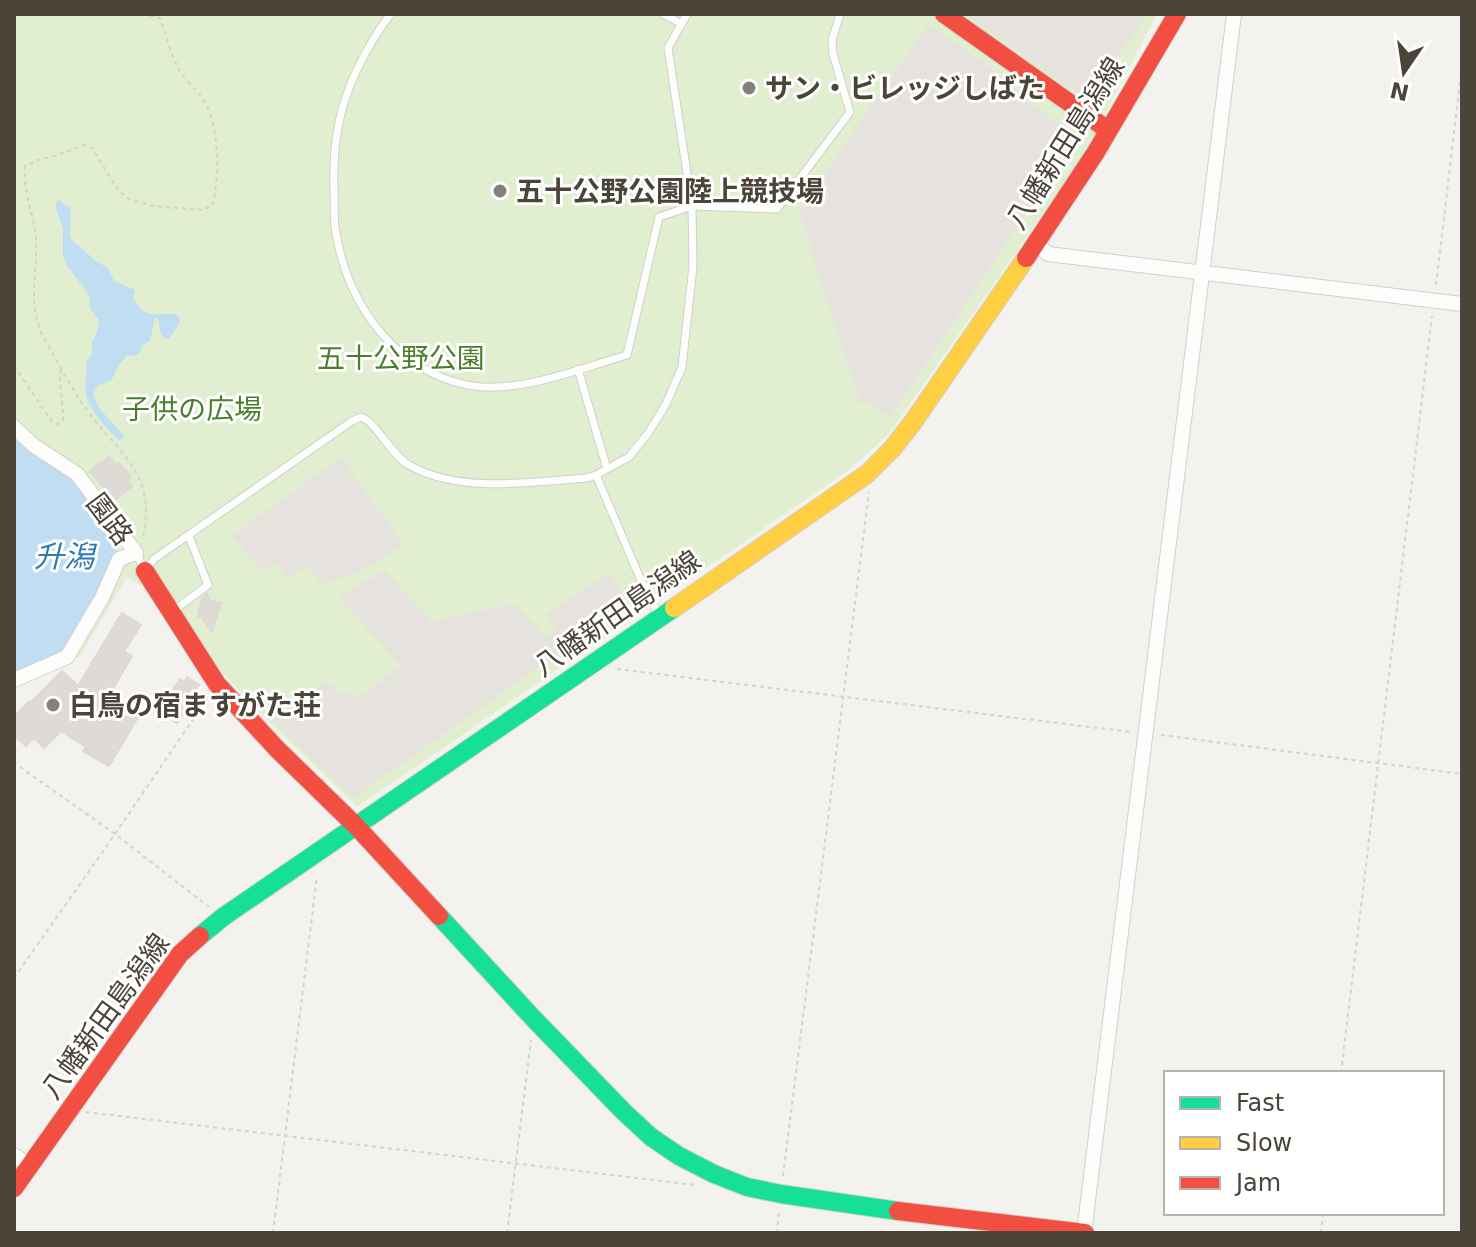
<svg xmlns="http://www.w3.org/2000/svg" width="1476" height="1247" font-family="'DejaVu Sans','Noto Sans JP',sans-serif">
	<rect width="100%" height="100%" fill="#f4f2ee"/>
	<!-- green -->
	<path fill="#e1eecf" d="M14,14H1157L1084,155L889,434L849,470L357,807L259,712L143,586L126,578L80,656L14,686Z"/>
	<!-- parking -->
	<path fill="#e6e3df" d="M965,14H1147L1088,100Z
		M928,24L1010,81L1024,98L1077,137L891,417L868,402L860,404L799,211Z
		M341,458L403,544L359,572L321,584L307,566L288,580L275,564L262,571L231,536Z
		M385,570L432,622L515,603L546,637L556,631L547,614L610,572L627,604L354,798L262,712L284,711L327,682L341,694L362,695L401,666L338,597Z"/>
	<!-- water -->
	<path fill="#c0ddf1" d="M58,200L71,209L70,236L72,240L96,261L108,268L114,281L135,290L133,298C136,301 138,306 141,309C148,317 166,313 175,314L180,319V322L169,339L164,338C157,329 161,327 158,318H155L150,340L143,345L139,354L135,356L128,355L120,363L111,381C101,383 97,384 93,395L99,408L124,436L119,441C101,421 81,405 86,376C88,366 84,362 92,354V342L97,332L99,320L90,309L89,297L87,292L68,267L63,256V228L55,206Z
		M14,439L37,458L69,476L89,499L118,541L116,558L67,653L14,679Z"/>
	<!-- building -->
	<path fill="#dedbd6" stroke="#dcd9d4" stroke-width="2" d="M109,457L116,465L119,463L131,477L127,480L132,486L114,500L90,471Z
		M207,594L210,601L221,603L212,632L202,617L198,616L202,598Z
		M122,613L141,625L124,651L132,656L107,699L138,717L109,766L83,751L86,747L61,731L44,748L34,738L26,746L14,735V717L29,702L30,703L62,671L78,686Z
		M187,677L199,685L195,690L198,692L177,723L159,711L180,679L184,682Z"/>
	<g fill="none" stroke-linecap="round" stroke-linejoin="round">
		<!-- lane casing -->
		<g stroke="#d2d0cb" stroke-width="9">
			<path id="lane" d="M391,14C375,33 355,70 347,94C336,124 333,158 334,190C335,204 333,219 336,233C347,299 388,362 455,382C509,399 574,370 627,355L659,217L692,206L777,209L850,112L833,54L832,40L840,14
				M663,14L682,24
				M578,369L607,469
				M596,475L640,578L659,616
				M136,553L145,571L154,559L352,421L361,417C376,422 391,455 409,465C459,494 532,482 587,478L596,475L629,457L649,432L666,404L682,367L693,266L692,206L668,48L687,14
				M173,611L208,585L189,536"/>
		</g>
		<!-- street casing -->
		<g stroke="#d2d0cb" stroke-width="16">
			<path id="street" d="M1036,243L1048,254L1462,304
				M14,427L33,445L77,474L136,553L119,559L102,598L67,657L14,680
				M14,1155L29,1166
				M1084,1233L1234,14"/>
		</g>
		<!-- fast casing -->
		<g stroke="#d3cfc5" stroke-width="20">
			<path id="fast" d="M439,916L533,1018L624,1112L651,1137L679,1156L714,1174L747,1187L781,1194L898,1211
				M200,936L223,917L674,608"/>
		</g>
		<!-- slow casing -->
		<g stroke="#d3cfc5" stroke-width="20">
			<path id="slow" d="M674,608L867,474L892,449L913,422L1026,258"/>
		</g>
		<!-- jam casing -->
		<g stroke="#d3cfc5" stroke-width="20">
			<path id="jam" d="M944,14L1108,130
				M1026,258L1096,152L1177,14
				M145,571L217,684L277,749L357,827L439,916
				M14,1188L180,954L200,936
				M898,1211L1085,1233"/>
		</g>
		<!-- path -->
		<path stroke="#d3d2cc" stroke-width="2" stroke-dasharray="4 4" stroke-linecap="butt" d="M142,14L160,18C167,37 171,58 183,76C192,88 204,96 209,111C219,138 219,175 213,204L203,210L153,206L129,199L118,190L92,148L83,145L55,156L38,160L25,166C22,190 34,214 36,238C38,269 28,299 40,329C43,339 50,348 54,356C65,376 76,396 90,414C123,458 156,474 143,537
			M1436,285L1462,65
			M14,366L53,423L58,424L63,421C64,402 58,387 61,369
			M617,669L1131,732
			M1161,735L1462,774
			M20,767L115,834L209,907
			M14,978L115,834L207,699
			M1341,1073L1432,316
			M86,1112L695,1185
			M783,1176L869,492
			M273,1233L317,876
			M507,1233L531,1040
			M777,1233L779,1210
			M1321,1233L1323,1213"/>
		<!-- lane -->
		<use href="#lane" stroke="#fdfdfc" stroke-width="7"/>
		<!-- street -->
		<use href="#street" stroke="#fdfdfc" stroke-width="14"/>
		<!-- fast -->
		<use href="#fast" stroke="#16e098" stroke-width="18"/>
		<!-- slow -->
		<use href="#slow" stroke="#ffcf43" stroke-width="18"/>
		<!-- jam -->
		<use href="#jam" stroke="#f24e42" stroke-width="18"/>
	</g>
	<!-- markers -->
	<g fill="#868178" stroke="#fff" stroke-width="3">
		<circle cx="749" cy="88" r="8"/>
		<circle cx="500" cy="191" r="8"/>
		<circle cx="53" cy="705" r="8"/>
	</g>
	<g text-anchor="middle" stroke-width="6" stroke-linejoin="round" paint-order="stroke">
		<!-- poi labels -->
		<g font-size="28" font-weight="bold" fill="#4b4439" stroke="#fff" text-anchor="start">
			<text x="765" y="98">サン・ビレッジしばた</text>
			<text x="516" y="201">五十公野公園陸上競技場</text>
			<text x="69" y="715">白鳥の宿ますがた荘</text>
		</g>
		<!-- street labels -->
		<g font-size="28" fill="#4b4439" stroke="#fff">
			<text transform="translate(1065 143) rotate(-58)" y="10">八幡新田島潟線</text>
			<text transform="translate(110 519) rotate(53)" y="10">園路</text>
			<text transform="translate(617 613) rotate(-35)" y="10">八幡新田島潟線</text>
			<text transform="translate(105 1016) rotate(-54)" y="10">八幡新田島潟線</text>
		</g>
		<!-- park labels -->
		<g font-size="28" fill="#4a7f2a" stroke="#fff">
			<text x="401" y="368">五十公野公園</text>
			<text x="192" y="419">子供の広場</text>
		</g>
		<!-- water labels -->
		<g font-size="30" font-style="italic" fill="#2e7ab2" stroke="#fff">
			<text x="64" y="567">升潟</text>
		</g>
	</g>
	<!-- border -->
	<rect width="1476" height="1247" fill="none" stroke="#4b4439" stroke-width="32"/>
	<!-- legend -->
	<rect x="1164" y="1071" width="280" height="144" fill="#ffffff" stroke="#b7b4b0" stroke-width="2"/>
	<rect x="1180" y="1097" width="40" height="12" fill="#16e098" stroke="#b7b4b0" stroke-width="2"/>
	<text x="1236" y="1111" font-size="24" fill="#4b4439">Fast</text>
	<rect x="1180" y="1137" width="40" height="12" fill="#ffcf43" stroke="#b7b4b0" stroke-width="2"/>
	<text x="1236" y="1151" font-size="24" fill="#4b4439">Slow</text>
	<rect x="1180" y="1177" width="40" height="12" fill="#f24e42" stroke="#b7b4b0" stroke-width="2"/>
	<text x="1236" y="1191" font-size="24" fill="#4b4439">Jam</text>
	<!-- north arrow -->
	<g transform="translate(1404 72) rotate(193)" stroke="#ffffff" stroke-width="6" paint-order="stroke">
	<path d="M0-6L14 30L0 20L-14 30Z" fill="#4b4439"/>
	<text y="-12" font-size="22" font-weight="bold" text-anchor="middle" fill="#4b4439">N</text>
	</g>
</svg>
